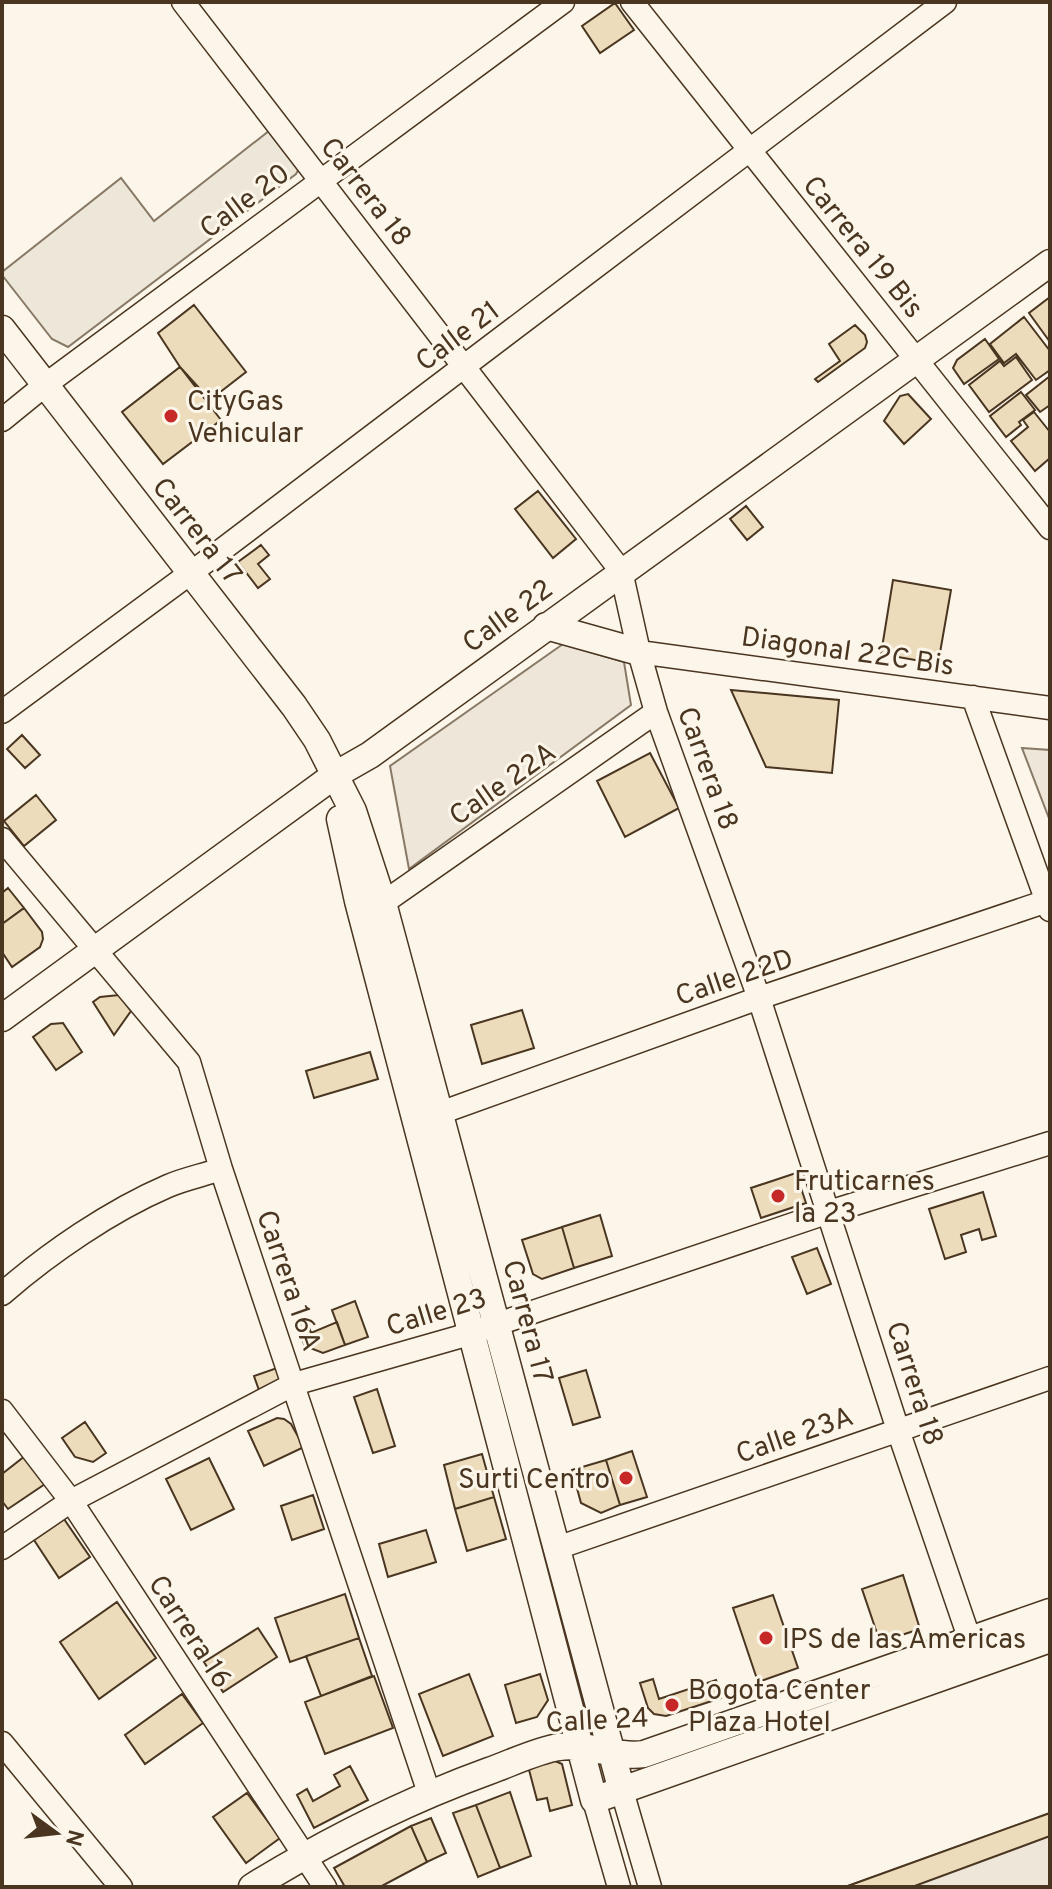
<svg xmlns="http://www.w3.org/2000/svg" width="1052" height="1889" font-family="Overpass,sans-serif">
	<rect width="100%" height="100%" fill="#fbf6e9"/>
	<!-- green -->
	<path fill="#ede6d9" stroke="#887966" stroke-width="2" d="M563,644L624,662L631,705L409,869L390,766Z
		M1022,748L1050,750V821Z
		M1050,1813V1887H845Z"/>
	<!-- parking -->
	<path fill="#ede7d9" stroke="#887966" stroke-width="2" d="M274,127L302,163L296,174L68,347L52,339L2,275V272L121,178L154,221Z"/>
	<!-- building -->
	<path fill="#ecdcbc" stroke="#4a3520" stroke-width="2" d="M615,3L634,30L600,53L582,26Z
		M1050,297V342L1029,313Z
		M194,305L246,372L210,400L180,367L158,333Z
		M1024,317L1050,351V370L1036,380L1016,354L1004,363L990,344Z
		M855,325L865,335L867,342L865,348L818,382L815,379L840,361L829,344Z
		M985,339L999,359L964,384L953,368L957,360Z
		M1016,357L1032,380L989,412L969,385L1000,361L1004,366Z
		M180,367L221,420L163,464L122,412Z
		M1050,376V405L1040,412L1026,395Z
		M1021,392L1035,410L1019,422L1021,425L1006,437L990,416Z
		M908,394L931,419L904,444L884,421L900,396Z
		M1034,412L1050,432V458L1035,471L1011,441L1028,427L1023,420Z
		M538,491L576,539L553,558L515,509Z
		M746,506L763,527L747,540L730,519Z
		M261,545L269,555L258,564L270,579L258,588L238,562Z
		M893,580L951,590L938,664L881,654Z
		M731,690L839,700L832,773L766,767Z
		M22,735L40,755L25,768L7,749Z
		M650,753L679,808L625,837L597,781Z
		M36,795L56,820L24,846L4,821Z
		M8,888L24,908L2,924V893Z
		M24,908L42,932L43,939L40,947L12,967L2,952V924Z
		M119,995L131,1011L114,1035L93,1002L100,997Z
		M522,1010L534,1048L482,1064L471,1025Z
		M63,1023L82,1052L56,1070L33,1037L51,1024Z
		M370,1052L378,1079L314,1098L306,1071Z
		M796,1173L806,1203L761,1218L751,1188Z
		M983,1192L996,1236L982,1240L979,1229L961,1235L966,1252L945,1259L929,1209Z
		M600,1215L612,1256L574,1268L562,1227Z
		M562,1227L574,1268L542,1279L533,1274L522,1240Z
		M817,1248L831,1284L807,1294L792,1257Z
		M355,1301L368,1337L345,1345L332,1310Z
		M307,1321L311,1333L337,1322L345,1345L323,1353L305,1346L296,1325Z
		M277,1368L284,1388L261,1396L254,1376Z
		M586,1370L600,1417L573,1425L559,1378Z
		M377,1389L395,1446L373,1453L354,1397Z
		M277,1418L284,1419L291,1424L304,1447L264,1466L248,1431Z
		M85,1422L106,1453L93,1462L75,1457L62,1438Z
		M632,1451L647,1497L620,1505L606,1460Z
		M482,1454L494,1497L455,1509L444,1465Z
		M25,1456L45,1484L8,1509L2,1501V1474Z
		M209,1458L234,1509L191,1530L166,1479Z
		M606,1460L620,1505L601,1513L581,1503L572,1470Z
		M313,1495L324,1529L292,1540L281,1506Z
		M494,1497L506,1539L467,1551L455,1509Z
		M64,1519L90,1557L59,1578L34,1540Z
		M426,1530L436,1562L388,1577L379,1544Z
		M903,1575L920,1629L880,1642L862,1589Z
		M345,1594L359,1638L290,1662L275,1618Z
		M773,1595L798,1668L758,1682L733,1608Z
		M117,1602L156,1658L99,1699L60,1642Z
		M258,1628L277,1657L223,1692L204,1662Z
		M359,1638L372,1676L321,1696L306,1656Z
		M469,1674L493,1736L443,1756L419,1694Z
		M540,1674L548,1700L537,1717L516,1723L505,1685Z
		M374,1676L393,1728L325,1754L305,1702Z
		M653,1679L659,1699L716,1680L721,1698L666,1716L654,1714L648,1708L640,1683Z
		M182,1694L203,1723L145,1764L125,1735Z
		M553,1760L562,1764L572,1805L550,1811L547,1798L537,1800L528,1766Z
		M350,1766L368,1800L314,1828L297,1795L307,1789L313,1801L340,1786L334,1775Z
		M510,1792L531,1856L500,1868L476,1805Z
		M247,1793L280,1838L246,1863L213,1817Z
		M476,1805L500,1868L478,1877L453,1813Z
		M1050,1813V1836L912,1887H845Z
		M431,1818L446,1853L427,1862L411,1826Z
		M411,1826L427,1862L380,1887H345L334,1868Z"/>
	<g fill="none" stroke-linecap="round" stroke-linejoin="round">
		<!-- minor casing -->
		<g stroke="#4a3520" stroke-width="25">
			<path id="minor" d="M183,2L621,571L639,652L656,712L759,998L898,1430L975,1655
				M632,2L1050,528
				M2,420L45,385L563,2
				M639,652L1050,708
				M973,697L1050,910
				M2,712L219,552L945,2
				M2,839L189,1062L221,1169L429,1793
				M383,903L656,712
				M440,1113L759,998L1050,900
				M2,1294C49,1253 110,1211 168,1186C184,1179 204,1175 221,1169
				M2,1411L71,1501L325,1887
				M2,1548L71,1501L294,1384L459,1337L829,1212L1050,1143
				M557,1548L1050,1378
				M2,1743L121,1887
				M622,1791L650,1887
				M594,1800L619,1887"/>
		</g>
		<!-- tertiary casing -->
		<g stroke="#4a3520" stroke-width="29">
			<path id="tertiary" d="M2,329L294,706L317,740L353,811L383,903L622,1791
				M546,626L639,652
				M340,819L358,901L594,1800L1050,1639
				M2,1018L335,775L370,755L1050,263
				M252,1887C327,1841 406,1801 489,1771C512,1763 535,1751 559,1747C588,1743 615,1758 644,1754L1050,1612"/>
		</g>
		<!-- minor -->
		<use href="#minor" stroke="#fbf6e9" stroke-width="22"/>
		<!-- tertiary -->
		<use href="#tertiary" stroke="#fbf6e9" stroke-width="26"/>
	</g>
	<!-- markers -->
	<g fill="#c62828" stroke="#fbf6e9" stroke-width="3">
		<circle cx="171" cy="416" r="8"/>
		<circle cx="778" cy="1196" r="8"/>
		<circle cx="626" cy="1478" r="8"/>
		<circle cx="766" cy="1638" r="8"/>
		<circle cx="672" cy="1705" r="8"/>
	</g>
	<g text-anchor="middle" stroke-width="6" stroke-linejoin="round" paint-order="stroke">
		<!-- street labels -->
		<g font-size="28" fill="#4a3520" stroke="#fbf6e9">
			<text transform="translate(367 191) rotate(52)" y="10">Carrera 18</text>
			<text transform="translate(244 200) rotate(-37)" y="10">Calle 20</text>
			<text transform="translate(864 246) rotate(51)" y="10">Carrera 19 Bis</text>
			<text transform="translate(457 335) rotate(-37)" y="10">Calle 21</text>
			<text transform="translate(198 530) rotate(52)" y="10">Carrera 17</text>
			<text transform="translate(507 615) rotate(-36)" y="10">Calle 22</text>
			<text transform="translate(848 650) rotate(8)" y="10">Diagonal 22C Bis</text>
			<text transform="translate(709 768) rotate(70)" y="10">Carrera 18</text>
			<text transform="translate(502 783) rotate(-35)" y="10">Calle 22A</text>
			<text transform="translate(734 976) rotate(-19)" y="10">Calle 22D</text>
			<text transform="translate(290 1280) rotate(71)" y="10">Carrera 16A</text>
			<text transform="translate(436 1311) rotate(-17)" y="10">Calle 23</text>
			<text transform="translate(529 1321) rotate(75)" y="10">Carrera 17</text>
			<text transform="translate(916 1383) rotate(72)" y="10">Carrera 18</text>
			<text transform="translate(794 1434) rotate(-19)" y="10">Calle 23A</text>
			<text transform="translate(191 1631) rotate(57)" y="10">Carrera 16</text>
			<text transform="translate(597 1719) rotate(-3)" y="10">Calle 24</text>
		</g>
		<!-- poi labels -->
		<g font-size="28" fill="#4a3520" stroke="#fbf6e9" text-anchor="start">
			<text x="187" y="410">CityGas<tspan x="187" dy="32">Vehicular</tspan></text>
			<text x="794" y="1190">Fruticarnes<tspan x="794" dy="32">la 23</tspan></text>
			<text x="610" y="1488" text-anchor="end">Surti Centro</text>
			<text x="782" y="1648">IPS de las Americas</text>
			<text x="688" y="1699">Bogota Center<tspan x="688" dy="32">Plaza Hotel</tspan></text>
		</g>
	</g>
	<!-- border -->
	<rect width="1052" height="1889" fill="none" stroke="#4a3520" stroke-width="8"/>
	<!-- north arrow -->
	<g transform="translate(56 1833) rotate(105)" stroke="#fbf6e9" stroke-width="6" paint-order="stroke">
	<path d="M0-6L14 30L0 20L-14 30Z" fill="#4a3520"/>
	<text y="-12" font-size="22" font-weight="bold" text-anchor="middle" fill="#4a3520">N</text>
	</g>
</svg>
